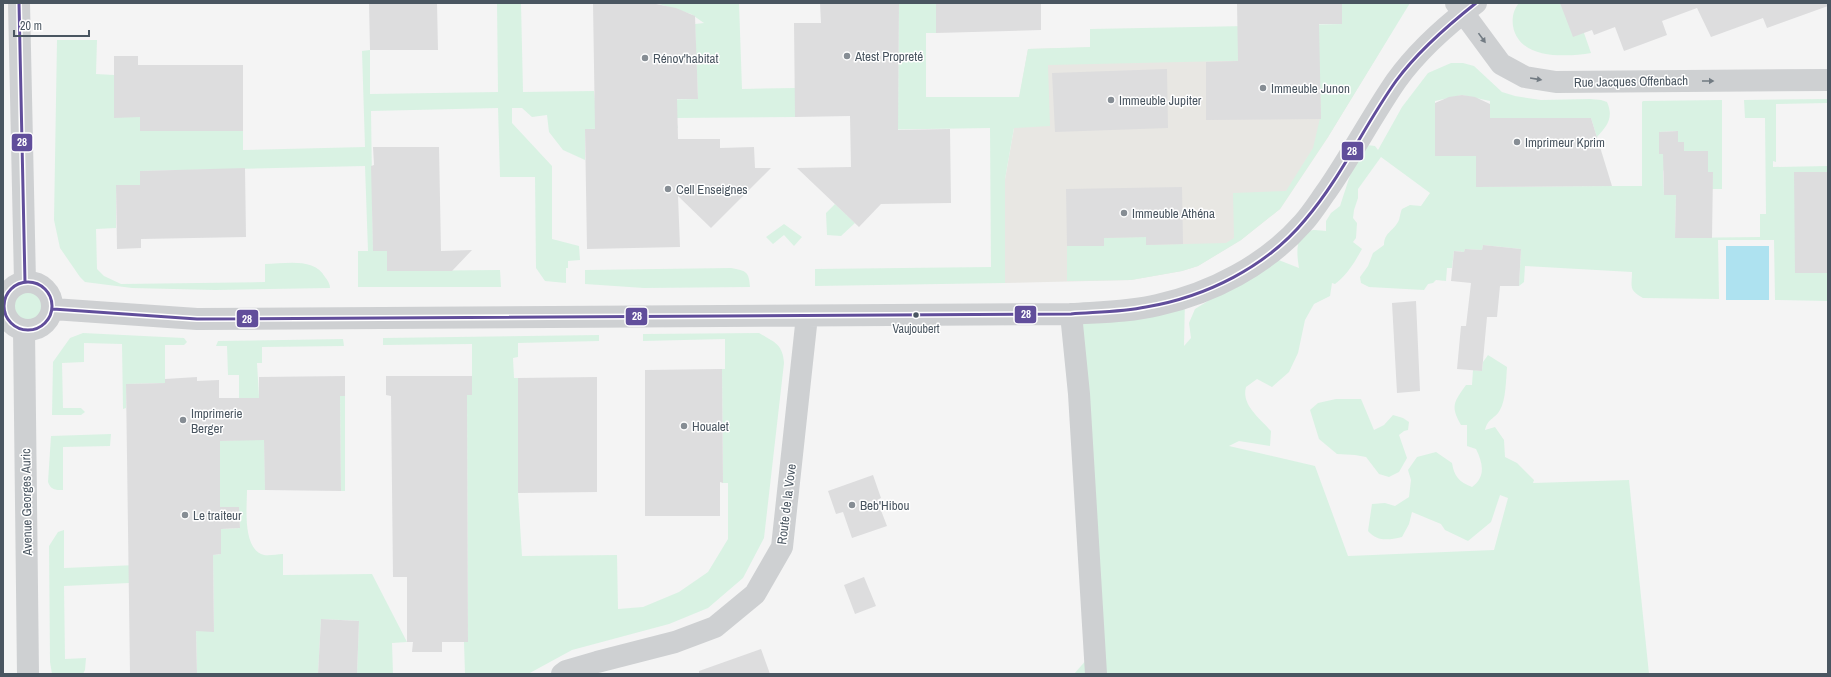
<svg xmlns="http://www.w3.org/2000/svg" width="1831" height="677" font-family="'Archivo Narrow',sans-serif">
	<rect width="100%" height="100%" fill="#f4f4f4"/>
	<!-- commercial -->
	<path fill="#e8e7e3" d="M1387,40L1328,137L1280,209L1241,240L1198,266L1182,271L1131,280L1005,283V179L1028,49Z"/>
	<!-- green -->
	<path fill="#d9f2e3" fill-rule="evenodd" d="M497,3H521L523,92L594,91L595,101L698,99L695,24L704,23L691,14L656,3H739L742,89L795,88V117L675,118L678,128L585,129V160L563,150L549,132L547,115L532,117L522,108H512V123L552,166V239L579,246L580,260L568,261V268H566V283L545,281L536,268L535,177H500L498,108L371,111L373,251H387V271L500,270L501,287H358V251H368L365,166L140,171V185L116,186V228L96,229L97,269L104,276L121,284L265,282V264C285,264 314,257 325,277C328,281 330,284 330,288L215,290L132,288L85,282L80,277L60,248L54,220L57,40H97L96,74L114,75V117H140V131H243V150L365,147L362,51L370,50V94L498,92Z
		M899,3H936V33H926V97H1019L1028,49L1090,47V29L1342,24V3H1410L1328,137L1280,209L1241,240L1198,266L1182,271L1131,280L1067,281V246H1103L1104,238L1146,237V245L1226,243L1234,238L1233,193L1286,191L1313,148L1321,114L1319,59L1048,65L1050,126L1014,128L1005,179V283L815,286V269L991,267L990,128L863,130L864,116L898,115Z
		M1519,3H1560L1584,33L1591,53C1566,57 1519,60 1513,26C1512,18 1513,10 1519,3Z
		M1451,63H1463L1474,66L1502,92L1515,96L1541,100L1590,99L1601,100L1607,102C1614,118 1607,126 1597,137L1612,186H1642V102L1643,101L1722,100V189H1712L1713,172H1708V151H1684V142H1678V131L1659,132V154H1677L1663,171L1664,195H1676L1675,238L1760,237V214H1766L1765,118H1745L1744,100L1828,99V103L1776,104V162L1773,161V167L1828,166V172L1795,273H1828V301L1775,300L1774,240H1718L1719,299L1643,298C1628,290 1632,286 1632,272L1525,266L1524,282L1519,286L1521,249L1483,245L1482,250L1465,249L1464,252L1454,251L1452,268H1447L1446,281L1436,280L1433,283L1428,284L1424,290L1369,287L1361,283L1360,277L1368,266L1373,253L1384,245C1384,233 1393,231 1398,222C1400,219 1400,213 1402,209L1410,205L1421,206L1430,193L1381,157L1358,189V198L1354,210L1353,218L1357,223L1356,238L1353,242L1362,249C1354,263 1348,274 1335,284L1332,283L1330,296L1314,304L1305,320L1298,353L1289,372L1272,387L1257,379L1246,387C1241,405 1260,418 1271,431L1270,446L1239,441L1229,446L1315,466L1348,556L1494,550L1508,498L1500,495L1491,522L1468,541L1445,530L1441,524L1412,512L1409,524L1402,537C1388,540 1378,542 1368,531L1372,504L1385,503L1395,506L1409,497L1411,480L1408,470L1417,457L1436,452L1452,463C1454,476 1459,482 1472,487C1486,477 1483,463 1476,449L1467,446V425H1461C1450,406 1454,402 1466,385H1472L1473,370L1482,371L1483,362L1488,355L1507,367C1506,379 1506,400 1500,410C1495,419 1488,418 1485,430L1495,427L1504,440L1505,457L1517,463L1534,480L1533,483L1629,480L1649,674H1074L1095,650L1071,314L1185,298L1184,346L1191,338L1189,323L1195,309L1276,259L1299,268C1297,255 1294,236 1310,231C1314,229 1322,231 1326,231V221L1331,213L1340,206L1357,154L1367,145L1375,146L1378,150L1402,107L1428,73ZM1462,95L1490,101V118H1591L1612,186L1476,187V156H1435V101Z
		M835,204L855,223L841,236L827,235L826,213Z
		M784,224L802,237L794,246L784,235L773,244L766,237Z
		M731,268C746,271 749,271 750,287L644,288L585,284V270Z
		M13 306a15 15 0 1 1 30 0a15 15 0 1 1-30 0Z
		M83,333L184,338L187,342L184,345H165V383L126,384V408L123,409L122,344L84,343V362L62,363L63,408H81L85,412L81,415H52L53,362L70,338Z
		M759,333C774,342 783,344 784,363L764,538L743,578L708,608L669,624L572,650L528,674H465L464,642L468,641L467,395H472V344L383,345V338L599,335V341L518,343V357L513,358L514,378H518V493L522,556L617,555L618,609L643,607L679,592L708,572L728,539V483H723L722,369H725V339L643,341V334Z
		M343,339L344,346L262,347V363H257L259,396H264L265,490H247C247,507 242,550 264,555C270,556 277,554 283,554V575L372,574L407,642L392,643L393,674H357L359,621L321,619L318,674H197L196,631H214L213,555L221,554V529L240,528L239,507H220V441L239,440V375H228L227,346H216L218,341Z
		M340,396H345V491H341Z
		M1336,399H1361L1374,430L1384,425L1393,415L1403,418L1409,422L1408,430L1404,431L1399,435L1407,458L1399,472L1389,477L1379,474L1366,457L1355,455L1337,454L1319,439L1310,410L1318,403Z
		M111,434L110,446L63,447V490C55,490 51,490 48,482L51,436Z
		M64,530V568L137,565L129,583L64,586L65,659L86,658L85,670L83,674H52L50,662L49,546L58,532Z"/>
	<!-- water -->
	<path fill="#aee2f0" d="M1726,246H1769V300H1726Z"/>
	<!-- building -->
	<path fill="#ddddde" d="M369,3H437L438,50H370Z
		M593,3L656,4L676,8L695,16L698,99H677L678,139H720V148L754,147L755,168H771L711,228L678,196L680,247L587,249L585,129H595Z
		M820,3H899L898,130L950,129L951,203L881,204L859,227L797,168L851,167L850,116L795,117L794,23H821Z
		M936,3H1041V30L936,33Z
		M1237,3H1342V24H1319L1321,119L1206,120V62L1238,61Z
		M1560,3H1828V6L1767,28L1763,18L1711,37L1697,8L1662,21L1667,35L1624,51L1615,27L1594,35L1592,30L1573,37Z
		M114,56H138V65H243V131H140V117L114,118Z
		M1167,69L1168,128L1055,132L1052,73Z
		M1462,95L1475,97L1490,104V118H1591L1612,186L1476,187V156H1435V103L1449,97Z
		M1678,131V142H1684V151H1708V172H1713L1712,238H1675L1676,195H1664L1663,154H1659V132Z
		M373,147H439L441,251L472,250L452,271H387V251H373L371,166L374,165Z
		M245,168L246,237L141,239V248L117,249L116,185H140V171Z
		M1794,172H1828V273H1795Z
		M1182,187L1183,244L1146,245V237L1104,238V246H1067L1066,189Z
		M1483,245L1521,249L1519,286H1500L1497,317H1487L1482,371L1457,369L1461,326H1466L1471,283L1451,281L1454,251L1464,252L1465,249L1482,250Z
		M1416,301L1420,391L1397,393L1392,303Z
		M722,369L723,483L720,482V516H645V370Z
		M345,376V396H340L341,491L265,490L264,440L220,441V507H239L240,528L221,529V554L213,555L214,632L196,631L197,674H130L126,384L165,383V379L197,377V381L219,380V398H259V377Z
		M386,376H472V395H467L468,642H442V652H412L413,642H407V577H393L391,396L386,395Z
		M597,377V492L518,493V378Z
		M873,475L881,498L877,500L887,526L852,538L843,512L836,514L828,491Z
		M864,577L876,606L855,614L844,585Z
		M321,619L359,621L357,674H318Z
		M761,649L770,674H699V671Z"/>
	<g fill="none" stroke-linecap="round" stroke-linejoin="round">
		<!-- minor -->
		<path stroke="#ced0d2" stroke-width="22" d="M19,3L25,282
			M1456,3L1501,64L1525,77L1556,82L1828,80
			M4 306a24 24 0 1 1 48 0a24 24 0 1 1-48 0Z
			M53,309L197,319L1071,314C1100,312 1129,312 1158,305C1212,293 1266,265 1303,223C1312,213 1320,200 1328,189C1352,154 1372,116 1396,81C1416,53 1448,24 1476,3
			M1071,314L1079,394L1096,674
			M24,330L28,674
			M562,674L566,671L597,662L675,642L715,627L755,594L782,547L807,316"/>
		<!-- bus-1 casing -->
		<g stroke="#fff" stroke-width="6">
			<path id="bus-1" d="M19,3L25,282
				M4 306a24 24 0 1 1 48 0a24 24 0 1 1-48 0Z
				M53,309L197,319L1071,314C1096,312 1122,312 1146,307C1206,297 1266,267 1305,220C1341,178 1364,126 1396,81C1418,51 1447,26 1476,3"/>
		</g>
		<!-- bus-1 -->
		<use href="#bus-1" stroke="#614e9b" stroke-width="3"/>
	</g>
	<!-- one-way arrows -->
	<defs><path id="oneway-solid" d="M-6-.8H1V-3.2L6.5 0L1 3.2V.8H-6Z"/></defs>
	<g fill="#727b83">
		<use href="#oneway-solid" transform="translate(1482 38) rotate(54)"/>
		<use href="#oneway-solid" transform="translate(1536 79) rotate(9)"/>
		<use href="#oneway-solid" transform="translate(1708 81)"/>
	</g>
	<!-- markers -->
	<g fill="#868d94" stroke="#fff" stroke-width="1.5">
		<circle cx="847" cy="56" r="4"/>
		<circle cx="645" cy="58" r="4"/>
		<circle cx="1263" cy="88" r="4"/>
		<circle cx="1111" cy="100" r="4"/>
		<circle cx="1517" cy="142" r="4"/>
		<circle cx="668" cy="189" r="4"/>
		<circle cx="1124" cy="213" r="4"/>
		<circle cx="183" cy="420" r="4"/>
		<circle cx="684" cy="426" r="4"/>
		<circle cx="852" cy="505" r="4"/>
		<circle cx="185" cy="515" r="4"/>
	</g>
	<circle fill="#4a5661" stroke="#fff" stroke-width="1.5" cx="916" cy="315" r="3.5"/>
	<g text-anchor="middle" stroke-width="3" stroke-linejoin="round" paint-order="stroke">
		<!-- bus labels -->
		<g font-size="12" fill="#4a5661" stroke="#fff">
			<text x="916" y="333">Vaujoubert</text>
		</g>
		<!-- poi labels -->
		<g font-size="13" fill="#4a5661" stroke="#fff" text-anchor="start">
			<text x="855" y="61">Atest Propreté</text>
			<text x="653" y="63">Rénov'habitat</text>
			<text x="1271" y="93">Immeuble Junon</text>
			<text x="1119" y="105">Immeuble Jupiter</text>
			<text x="1525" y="147">Imprimeur Kprim</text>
			<text x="676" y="194">Cell Enseignes</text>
			<text x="1132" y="218">Immeuble Athéna</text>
			<text x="191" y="418">Imprimerie<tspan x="191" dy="15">Berger</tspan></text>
			<text x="692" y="431">Houalet</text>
			<text x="860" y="510">Beb'Hibou</text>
			<text x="193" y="520">Le traiteur</text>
		</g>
		<!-- street labels -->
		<g font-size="13" fill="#4a5661" stroke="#fff">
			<text transform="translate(1631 81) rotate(-1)" y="5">Rue Jacques Offenbach</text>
			<text transform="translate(26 502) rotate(-91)" y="5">Avenue Georges Auric</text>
			<text transform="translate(786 504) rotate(-83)" y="5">Route de la Vove</text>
		</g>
	</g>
	<g stroke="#fff" stroke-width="1.5">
		<rect x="11" y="133" width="22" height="19" rx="4" fill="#614e9b"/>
		<rect x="1341" y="141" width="23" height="20" rx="4" fill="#614e9b"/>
		<rect x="1014" y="305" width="23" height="19" rx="4" fill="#614e9b"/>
		<rect x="625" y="307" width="23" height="19" rx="4" fill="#614e9b"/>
		<rect x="236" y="309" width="23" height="19" rx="4" fill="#614e9b"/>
	</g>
	<g font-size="11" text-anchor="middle" font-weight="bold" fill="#fff">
		<text x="22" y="146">28</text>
		<text x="1352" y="155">28</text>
		<text x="1026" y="318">28</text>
		<text x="637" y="320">28</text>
		<text x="247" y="323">28</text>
	</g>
	<!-- border -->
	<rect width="1831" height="677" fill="none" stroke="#4a5661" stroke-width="8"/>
	<!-- scale -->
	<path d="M14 30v6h75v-6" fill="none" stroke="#4a5661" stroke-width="2"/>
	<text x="20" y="30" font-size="12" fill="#4a5661" stroke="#ffffff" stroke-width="3" paint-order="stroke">20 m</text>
</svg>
